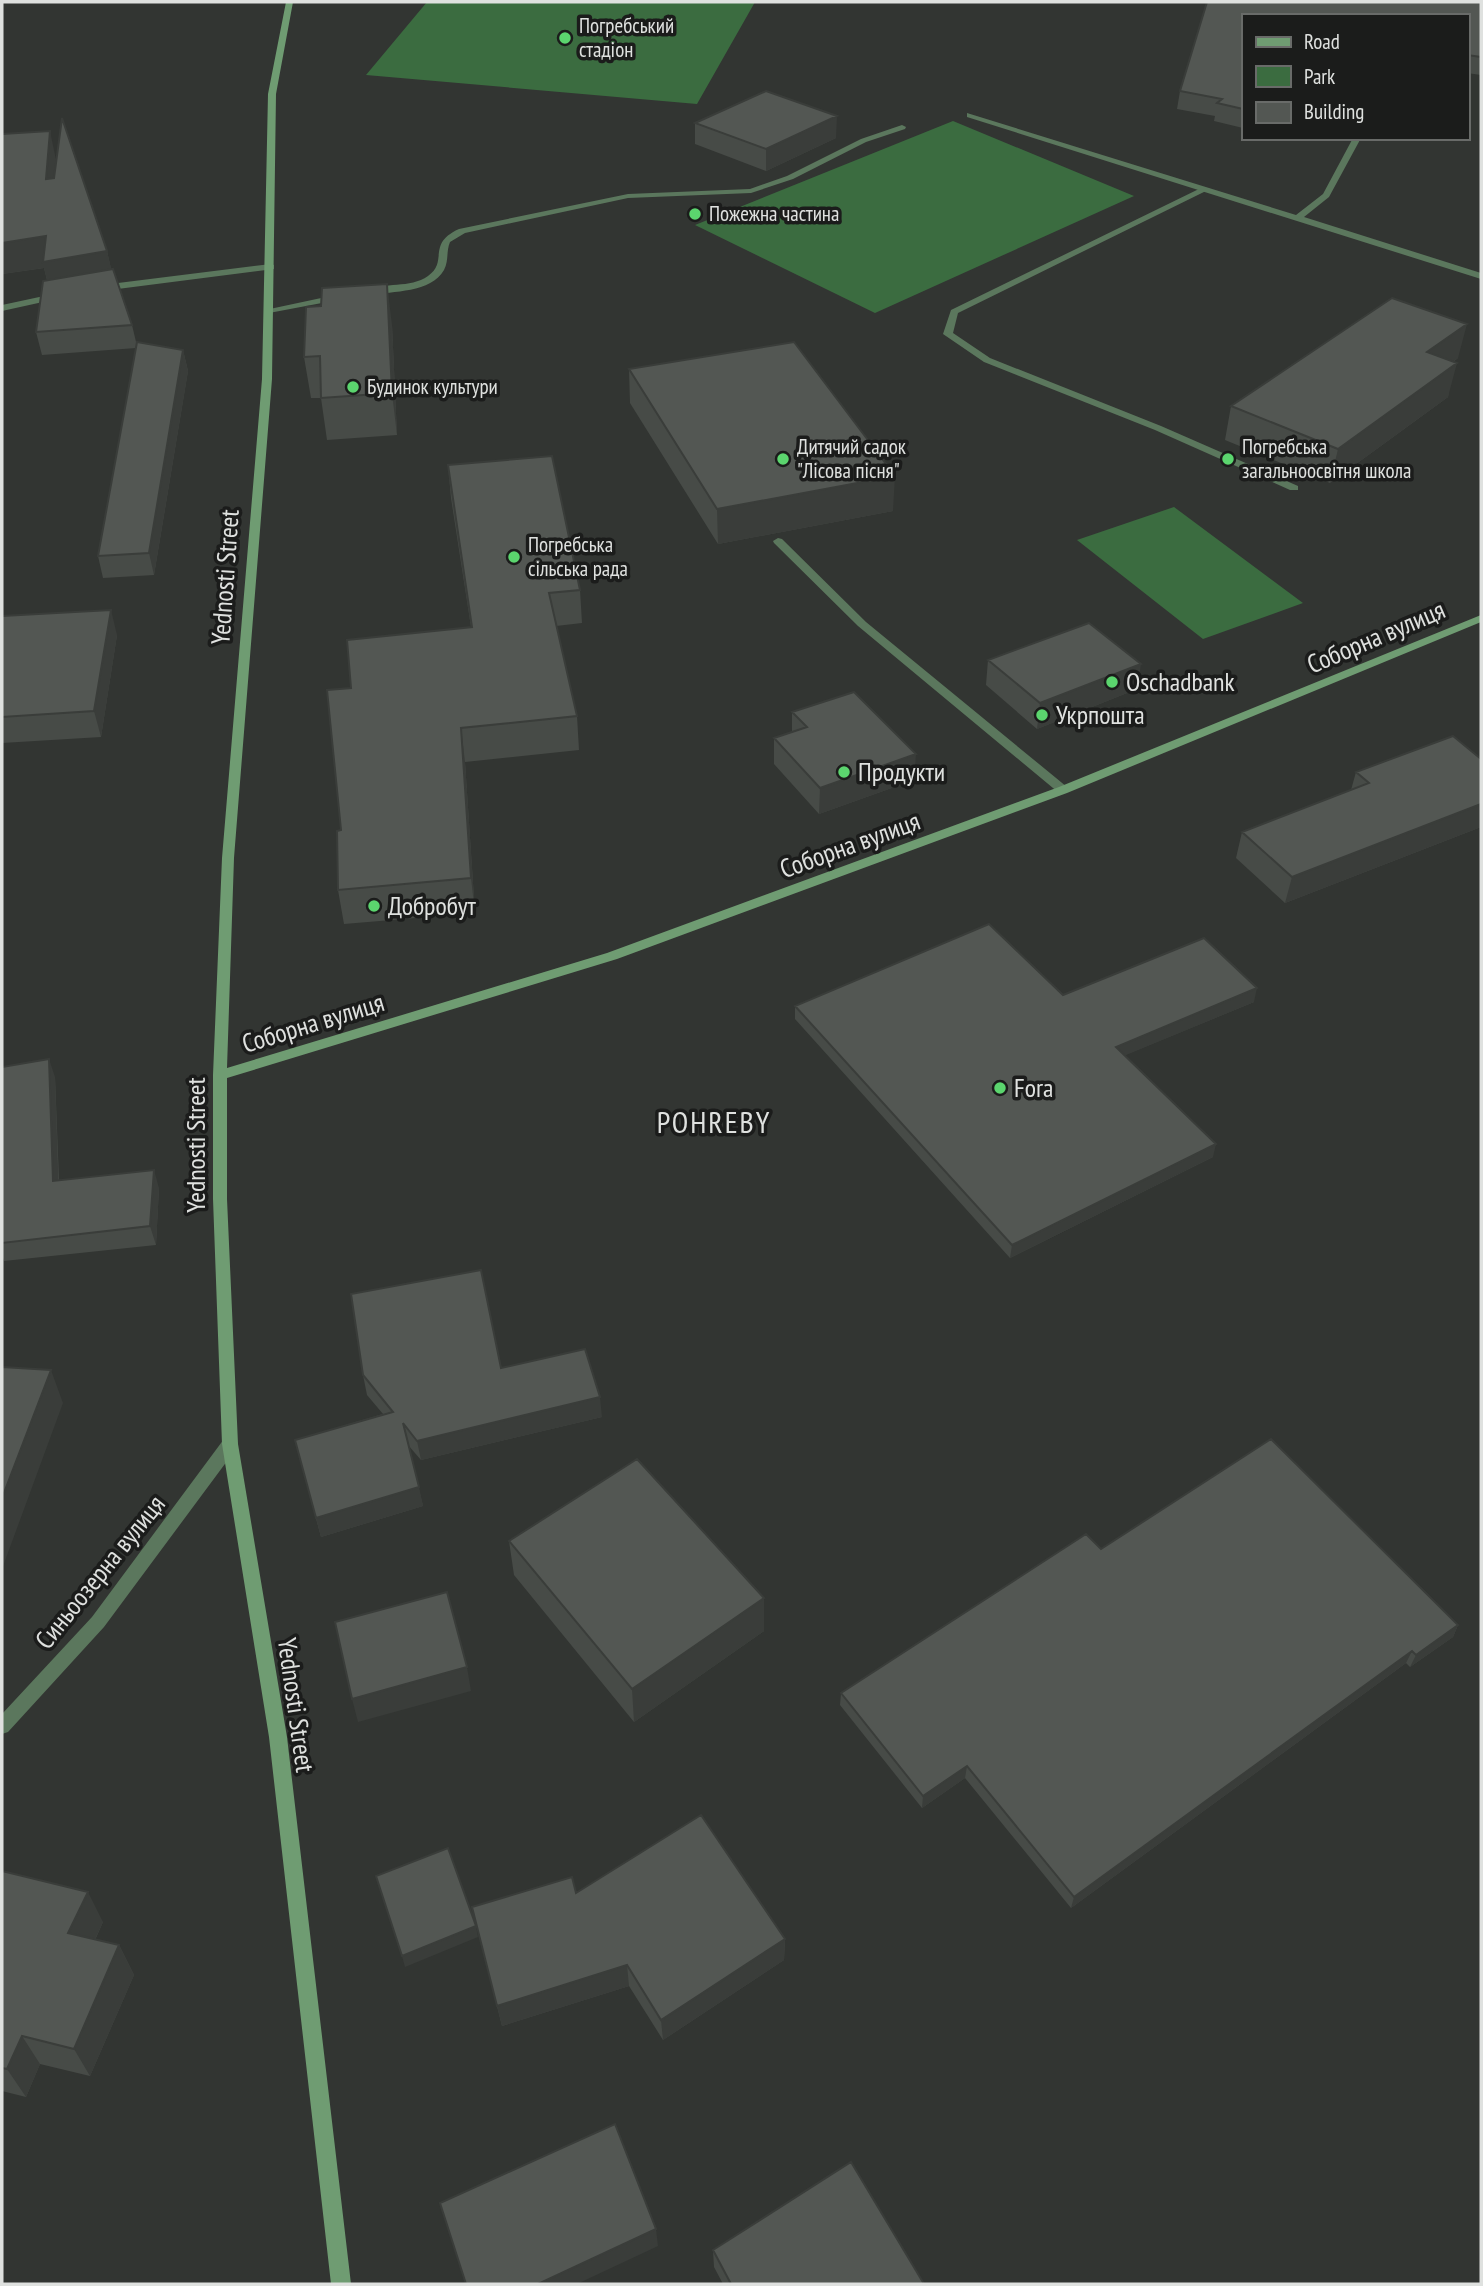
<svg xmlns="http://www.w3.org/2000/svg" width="1483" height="2286" font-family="'PT Sans Narrow',sans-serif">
	<rect width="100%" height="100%" fill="#323532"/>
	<!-- green -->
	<path fill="#3b6c40" d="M427,2H755L697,104L366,75Z
		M953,121L1134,196L875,313L695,225Z
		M1174,507L1303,603L1203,639L1077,540Z"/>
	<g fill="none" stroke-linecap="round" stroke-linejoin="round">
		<!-- lane -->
		<path fill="#5b775d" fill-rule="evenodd" d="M902,125L906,127L905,129L866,142L793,179L751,193L628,198L465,233L450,242C446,251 449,261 444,270C431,293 393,291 370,295L366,292C384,281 410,289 428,276C449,261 426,244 459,229L628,194L750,189L787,176L861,139Z
			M1203,187L1210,189L958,313L953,333L990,358L1161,426L1298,486V490H1290L1155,430L984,362L943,334L951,310Z
			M340,294L343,295V299L269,313L265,310Z
			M778,538L782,539L866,622L1067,787V793H1059L858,626L774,543L773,541Z"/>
		<!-- street -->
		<path fill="#5b775d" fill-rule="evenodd" d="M967,113L1296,215L1323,194L1353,138H1361L1329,197L1304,217L1481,273V279L967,117Z
			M271,264L274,265V269L102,291L98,288L102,285Z
			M58,293L61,294V298L2,311V305Z
			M230,1437L236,1439L238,1444L236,1449L104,1627L8,1732L2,1734V1714L92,1617L224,1439Z"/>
		<!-- secondary -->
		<path fill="#6f9c72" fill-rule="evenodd" d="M286,2H293L276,94L272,379L234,858L227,1068L607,953L1059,787L1481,615V622L1067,793L617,959L227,1078V1199L238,1444L287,1737L351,2284H331L269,1737L222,1444L213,1199V1075L222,858L262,379L268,94Z"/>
	</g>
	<!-- wall -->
	<path fill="#474b47" d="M1207,2H1481V75L1467,73V16H1243V128L1214,121L1215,116L1177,109L1180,91Z
		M695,123L836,138L766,171L695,144Z
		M2,134L56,159L107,251L111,269L132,325L137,346L183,350L188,371L154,575L103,578L98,556L136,348L42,355L36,332L47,280L44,268L2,274Z
		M392,325L397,435L327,440L321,398H311L304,357Z
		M1458,358L1453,362L1448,397L1330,483L1225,440L1231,406Z
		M629,369L893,511L718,544L630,403Z
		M448,465L580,590L582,623L556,626L577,716L579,750L465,762L475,913L344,924L338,890L351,688L471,627L451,498Z
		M2,616L117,635L101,737L2,743Z
		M988,660L1137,689L1037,729L986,685Z
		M792,712L914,780L819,814L774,764V738L792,733Z
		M1481,759V827L1285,903L1236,858L1242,832L1351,790L1356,772Z
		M1063,995L1254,1002L1125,1055L1213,1157L1010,1258L795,1019V1006Z
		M2,1067L55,1077L59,1180L159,1188L156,1245L4,1261L2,1255Z
		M501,1368L602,1417L421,1460L408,1445L423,1506L321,1537L295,1440L383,1414L367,1395L363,1375Z
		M509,1541L764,1631L634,1722L514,1575Z
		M1101,1549L1458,1625L1453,1637L1410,1667L1406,1663L1071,1908L965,1778L922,1808L840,1705L841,1693Z
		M2,1871L103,1922L95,1940L119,1945L134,1975L90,2076L40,2064L26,2097L2,2091Z
		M576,1893L785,1939L784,1960L663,2040L629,1986L502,2026L472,1907Z
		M713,2250L924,2284H723L714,2267Z"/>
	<!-- shaded-wall -->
	<path fill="#3a3d3a" d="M837,116L836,138L766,171V149Z
		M50,131L56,160L53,209L46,179Z
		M46,236L107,251L114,281L50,292L44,268L2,274V243Z
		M387,284L392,325L397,435L392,393Z
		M1467,324L1458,358L1419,386L1427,352Z
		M183,350L188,371L154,575L149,553Z
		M1457,363L1448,397L1330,483L1338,449Z
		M895,476L893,511L718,544L717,509Z
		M111,610L117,635L101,737L94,711Z
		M1141,664L1137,689L1037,729L1040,703Z
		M461,728L465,762L475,913L471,878Z
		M916,754L914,780L819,814L820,788Z
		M1481,804V827L1285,903L1292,877Z
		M1257,988L1254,1002L1114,1060L1116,1047Z
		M49,1059L55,1077L59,1199L53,1181Z
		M1216,1144L1213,1157L1010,1258L1012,1245Z
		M154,1170L159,1188L156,1245L150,1226Z
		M51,1370L63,1403L2,1569V1498Z
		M600,1397L602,1417L421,1460L417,1441Z
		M419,1487L423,1506L321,1537L316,1518Z
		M764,1598V1631L634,1722L632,1689Z
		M1458,1625L1453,1637L1410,1667L1416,1655Z
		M1412,1651L1406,1663L1071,1908L1074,1897Z
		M467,1667L471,1691L358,1722L352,1699Z
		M967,1766L965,1778L922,1808L923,1796Z
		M88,1892L103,1922L84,1963L68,1933Z
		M476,1926L478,1937L405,1967L402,1956Z
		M785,1939L784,1960L663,2040L661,2020Z
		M119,1945L134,1975L90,2076L74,2049Z
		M627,1965L629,1986L502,2026L497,2006Z
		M22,2036L40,2064L26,2097L7,2069Z
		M656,2229L658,2246L577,2284H538Z"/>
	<!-- building -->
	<path fill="#535753" stroke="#3a3d3a" stroke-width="2" d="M1207,2H1481V57L1467,55V16H1243V109L1217,103L1222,99L1180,91Z
		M766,91L837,116L766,149L695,123Z
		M62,118L107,251L43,262L46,236L2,243V134L50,131L46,179L54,178Z
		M113,269L132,325L36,332L43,281Z
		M387,284L392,393L321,398L320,356L304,357L306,307L321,306L322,288Z
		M1392,298L1467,324L1427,352L1457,363L1338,449L1231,406Z
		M137,342L183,350L149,553L98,556Z
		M794,342L895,476L717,509L629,369Z
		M552,456L580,590L549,593L577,716L461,728L471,878L338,890L337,831L341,830L327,690L351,688L347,640L472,627L448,465Z
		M111,610L94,711L2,717V616Z
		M1089,623L1141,664L1040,703L988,660Z
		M854,692L916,754L820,788L774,738L807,727L792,712Z
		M1453,736L1481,759V804L1292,877L1242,832L1369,783L1356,772Z
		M989,924L1063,995L1204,938L1257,988L1116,1047L1216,1144L1012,1245L795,1006Z
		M49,1059L53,1181L154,1170L150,1226L2,1243V1067Z
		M481,1270L501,1368L585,1349L600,1397L417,1441L403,1423L419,1487L316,1518L295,1440L393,1412L363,1375L351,1294Z
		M2,1367L51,1370L2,1498Z
		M1271,1439L1458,1625L1416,1655L1412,1651L1074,1897L967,1766L923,1796L841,1693L1086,1534L1101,1549Z
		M637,1459L764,1598L632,1689L509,1541Z
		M447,1592L467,1667L352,1699L335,1622Z
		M701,1815L785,1939L661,2020L627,1965L497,2006L472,1907L572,1877L576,1893Z
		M448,1848L476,1926L402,1956L376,1876Z
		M2,1871L88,1892L68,1933L119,1945L74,2049L22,2036L7,2069L2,2068Z
		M615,2124L656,2229L538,2284H466L440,2203Z
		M851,2162L924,2284H731L713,2250Z"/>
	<!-- markers -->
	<g fill="#5bd56e" stroke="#1b1c1b" stroke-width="2.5">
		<circle cx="565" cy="38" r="7"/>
		<circle cx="695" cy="214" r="7"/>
		<circle cx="353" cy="387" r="7"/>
		<circle cx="783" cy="459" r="7"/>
		<circle cx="1228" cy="459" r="7"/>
		<circle cx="514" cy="557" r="7"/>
		<circle cx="1112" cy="682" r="7"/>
		<circle cx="1042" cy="715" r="7"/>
		<circle cx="844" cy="772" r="7"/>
		<circle cx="374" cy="906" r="7"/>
		<circle cx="1000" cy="1088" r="7"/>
	</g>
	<g text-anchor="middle" stroke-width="7" stroke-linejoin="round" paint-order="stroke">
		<!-- far-poi labels -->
		<g font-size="21" fill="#dfe1df" stroke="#1b1c1b" text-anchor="start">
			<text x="579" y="33">Погребський<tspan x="579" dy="24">стадіон</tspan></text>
			<text x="709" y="221">Пожежна частина</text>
			<text x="367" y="394">Будинок культури</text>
			<text x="797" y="454">Дитячий садок<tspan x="797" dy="24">"Лісова пісня"</tspan></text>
			<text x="1242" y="454">Погребська<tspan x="1242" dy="24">загальноосвітня школа</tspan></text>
			<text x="528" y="552">Погребська<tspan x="528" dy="24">сільська рада</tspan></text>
		</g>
		<!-- street labels -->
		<g font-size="26" fill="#dfe1df" stroke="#1b1c1b">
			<text transform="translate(225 577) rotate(-86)" y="9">Yednosti Street</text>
			<text transform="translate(1376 637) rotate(-23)" y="9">Соборна вулиця</text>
			<text transform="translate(850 845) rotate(-20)" y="9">Соборна вулиця</text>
			<text transform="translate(313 1023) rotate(-17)" y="9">Соборна вулиця</text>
			<text transform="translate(196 1145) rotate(-90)" y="9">Yednosti Street</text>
			<text transform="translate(100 1572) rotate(-51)" y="9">Синьоозерна вулиця</text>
			<text transform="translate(296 1705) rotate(82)" y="9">Yednosti Street</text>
		</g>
		<!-- poi labels -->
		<g font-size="26" fill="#dfe1df" stroke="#1b1c1b" text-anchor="start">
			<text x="1126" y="691">Oschadbank</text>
			<text x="1056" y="724">Укрпошта</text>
			<text x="858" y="781">Продукти</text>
			<text x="388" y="915">Добробут</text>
			<text x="1014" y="1097">Fora</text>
		</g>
		<!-- quarter labels -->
		<g font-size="30" letter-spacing="2" fill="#dfe1df" stroke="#1b1c1b">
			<text x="714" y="1133">POHREBY</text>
		</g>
	</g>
	<!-- border -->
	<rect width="1483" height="2286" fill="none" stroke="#dfe1df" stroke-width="7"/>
	<!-- legend -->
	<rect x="1242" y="14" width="228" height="126" fill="#1b1c1b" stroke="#696b69" stroke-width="2"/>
	<rect x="1256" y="37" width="35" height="10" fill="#6f9c72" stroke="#696b69" stroke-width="2"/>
	<text x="1304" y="49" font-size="21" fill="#dfe1df">Road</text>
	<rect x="1256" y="66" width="35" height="21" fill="#3b6c40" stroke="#696b69" stroke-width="2"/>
	<text x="1304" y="84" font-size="21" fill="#dfe1df">Park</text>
	<rect x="1256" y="102" width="35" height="21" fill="#535753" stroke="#696b69" stroke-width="2"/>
	<text x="1304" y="119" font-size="21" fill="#dfe1df">Building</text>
</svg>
